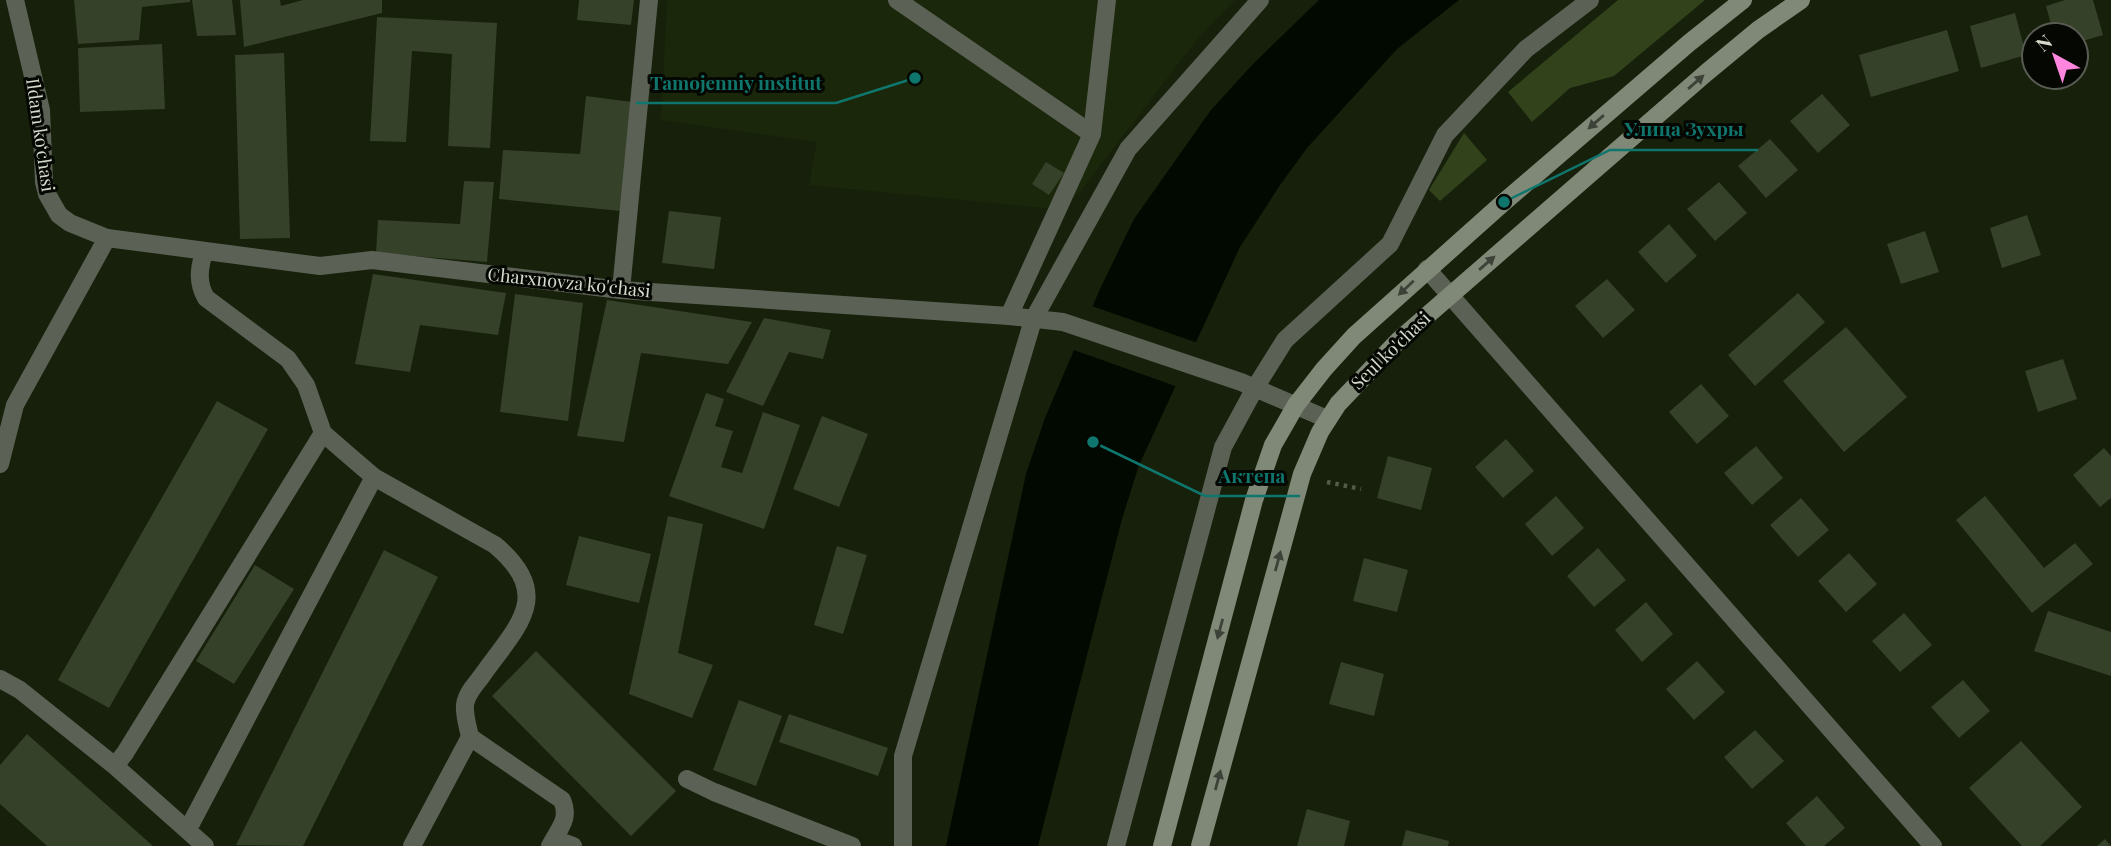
<svg xmlns="http://www.w3.org/2000/svg" width="2111" height="846" font-family="'Playfair Display',serif">
	<rect width="100%" height="100%" fill="#16200a"/>
	<!-- built -->
	<path fill="#1b270a" d="M667,0H1235L1199,37L1080,192L1069,201L1054,209L809,185L817,142L661,120Z"/>
	<!-- green -->
	<path fill="#32431c" d="M1618,0H1705L1614,76L1570,88L1532,122L1508,92Z
		M1464,133L1487,160L1440,201L1429,190Z"/>
	<!-- water -->
	<path fill="#020900" d="M1319,0H1459L1397,49L1307,148L1280,185L1240,247L1139,465L1122,519L1038,846H946L1026,474L1045,418L1100,289L1134,219L1211,110L1253,64Z"/>
	<!-- pier -->
	<path fill="#16200a" d="M1089,305L1198,343L1178,387L1071,349Z"/>
	<!-- building -->
	<path fill="#36412a" d="M74,0H190V2L142,7L139,40L78,44Z
		M192,0H232L236,35L197,36Z
		M240,0H280L281,6L303,0H382V13L244,47Z
		M579,0H634L631,25L577,20Z
		M2065,0H2093L2103,35L2076,43V35H2054L2046,6Z
		M2015,13L2026,55L1981,68L1970,26Z
		M377,17L497,23L490,148L448,146L452,54L412,51L406,142L370,141Z
		M1947,30L1959,71L1871,97L1859,55Z
		M162,44L165,109L80,112L78,48Z
		M284,53L290,238L240,239L235,55Z
		M1822,94L1850,125L1818,153L1790,121Z
		M586,96L632,102L621,211L499,199L503,150L580,154Z
		M1770,139L1798,170L1766,198L1738,166Z
		M1046,162L1064,173L1049,195L1032,184Z
		M464,181L494,182L487,262L376,253L378,220L460,224Z
		M1719,182L1747,213L1715,241L1687,209Z
		M669,211L721,217L714,269L662,263Z
		M2027,215L2041,255L2002,268L1990,228Z
		M1669,224L1697,256L1666,283L1638,252Z
		M1925,231L1939,272L1901,284L1887,244Z
		M373,274L506,293L498,335L420,325L410,372L355,364Z
		M1607,279L1635,310L1603,338L1575,306Z
		M1798,293L1825,322L1755,386L1728,355Z
		M515,294L583,303L568,421L500,412Z
		M607,300L752,322L728,364L641,353L624,442L577,436Z
		M764,318L831,330L823,359L789,352L763,406L726,392Z
		M1846,327L1907,397L1844,452L1783,381Z
		M2063,359L2077,399L2038,412L2025,371Z
		M1701,384L1729,416L1697,444L1669,412Z
		M706,393L724,399L715,426L733,431L721,467L742,473L763,412L800,425L764,529L669,496Z
		M217,401L268,429L109,708L58,680Z
		M822,416L868,434L839,507L793,489Z
		M1506,439L1534,471L1503,498L1475,467Z
		M1756,446L1783,478L1752,505L1724,473Z
		M2104,448L2111,456V498L2100,507L2073,475Z
		M1388,456L1432,468L1421,510L1377,498Z
		M1556,496L1584,528L1552,556L1525,524Z
		M1985,496L2044,568L2075,543L2093,564L2032,613L1956,520Z
		M1801,498L1829,530L1798,557L1770,525Z
		M668,516L703,524L678,653L713,665L692,718L629,694Z
		M579,536L651,554L639,603L566,585Z
		M837,546L867,555L843,634L814,625Z
		M1598,548L1626,580L1594,607L1567,576Z
		M384,550L438,577L303,846L236,845Z
		M1849,553L1877,584L1846,612L1818,581Z
		M1364,558L1408,570L1397,612L1353,601Z
		M255,565L294,589L234,684L196,661Z
		M1646,602L1673,634L1642,662L1615,630Z
		M2048,611L2111,632V676L2034,651Z
		M1904,613L1932,645L1900,672L1872,641Z
		M536,651L676,791L631,836L492,696Z
		M1697,661L1725,692L1694,720L1666,689Z
		M1341,662L1384,674L1374,716L1329,704Z
		M1963,680L1990,711L1959,738L1931,707Z
		M739,700L782,716L756,786L713,770Z
		M789,714L888,748L878,776L779,742Z
		M1755,730L1784,761L1752,789L1724,757Z
		M27,734L153,846H47L0,804V765Z
		M2021,741L2082,807L2040,846H2022L1969,788Z
		M1817,796L1845,828L1824,846H1806L1786,823Z
		M1307,809L1350,821L1344,846H1297Z
		M1406,830L1449,841L1448,846H1402Z
		M2105,839L2111,846H2097Z"/>
	<g fill="none" stroke-linecap="round" stroke-linejoin="round">
		<!-- path -->
		<path stroke="#535c49" stroke-width="4.5" stroke-dasharray="3.5 5" stroke-linecap="butt" d="M1327,482L1361,489"/>
		<!-- lane -->
		<path stroke="#5c6156" stroke-width="18" d="M897,0L1092,134L1009,316
			M1092,134L1107,0
			M204,252C199,269 197,282 206,298L288,359L306,385L323,433L346,453L374,477L495,545C556,596 516,627 481,677C475,685 466,694 465,705C464,715 468,727 470,737L562,800C569,817 562,825 554,839
			M621,290L649,0
			M0,464L15,405L107,238
			M0,679L20,690L115,766L205,846
			M115,766L125,753L323,433
			M687,779L714,792L852,846
			M188,829L374,477
			M412,846L470,737
			M550,846L554,839L573,846"/>
		<!-- street -->
		<path stroke="#5c6156" stroke-width="18" d="M15,0L41,110L44,182L47,194L59,215L70,223L107,238L320,266L372,260L621,290L1009,316L1063,322L1241,382L1327,419
			M1427,269L1933,846
			M903,846V756L1033,320L1128,149L1260,0
			M1116,846L1223,447L1255,388L1285,340L1390,244L1445,135L1526,49L1590,0"/>
		<!-- secondary -->
		<path stroke="#808877" stroke-width="18" d="M1162,846L1254,500L1273,445L1296,405L1324,369L1354,336L1504,202L1689,43L1743,0
			M1200,846L1302,474L1320,432L1338,404L1399,340L1706,73L1758,30L1801,0"/>
	</g>
	<!-- one-way arrows -->
	<defs><path id="oneway-solid" d="M-6-.8H1V-3.2L6.5 0L1 3.2V.8H-6Z" transform="scale(1.75)"/></defs>
	<g fill="#3c4237">
		<use href="#oneway-solid" transform="translate(1696 82) rotate(-41)"/>
		<use href="#oneway-solid" transform="translate(1596 122) rotate(139)"/>
		<use href="#oneway-solid" transform="translate(1487 263) rotate(-41)"/>
		<use href="#oneway-solid" transform="translate(1406 288) rotate(137)"/>
		<use href="#oneway-solid" transform="translate(1278 561) rotate(-75)"/>
		<use href="#oneway-solid" transform="translate(1220 629) rotate(105)"/>
		<use href="#oneway-solid" transform="translate(1218 780) rotate(-75)"/>
	</g>
	<g text-anchor="middle" stroke-width="6" stroke-linejoin="round" paint-order="stroke">
		<!-- street labels -->
		<g font-size="18" fill="#d4dbcd" stroke="#050802">
			<text transform="translate(40 135) rotate(82)" y="6">Ildam koʻchasi</text>
			<text transform="translate(569 283) rotate(6)" y="6">Charxnovza ko'chasi</text>
			<text transform="translate(1391 351) rotate(-44)" y="6">Seul ko'chasi</text>
		</g>
	</g>
	<!-- callouts -->
	<path fill="none" stroke="#0f766e" stroke-width="2.5" d="M915 78L836 103H636M1504 202L1610 150H1758M1093 442L1205 496H1300"/>
	<g fill="#0f766e" stroke="#050802" stroke-width="2.5">
		<circle cx="915" cy="78" r="7"/>
		<circle cx="1504" cy="202" r="7"/>
		<circle cx="1093" cy="442" r="7"/>
	</g>
	<g font-size="19" text-anchor="middle" font-weight="bold" fill="#0f766e" stroke="#050802" stroke-width="6" stroke-linejoin="round" paint-order="stroke">
		<text x="736" y="90">Tamojenniy institut</text>
		<text x="1684" y="136">Улица Зухры</text>
		<text x="1252" y="483">Актепа</text>
	</g>
	<!-- north arrow -->
	<g transform="translate(2055 56) rotate(320)"><circle r="33" fill="#050802" stroke="#585c53" stroke-width="2"/>
	<path d="M0-5L12 26L0 18L-12 26Z" fill="#ff85df"/>
	<text y="-10" font-size="19" font-weight="bold" text-anchor="middle" fill="#d4dbcd">N</text>
	</g>
</svg>
